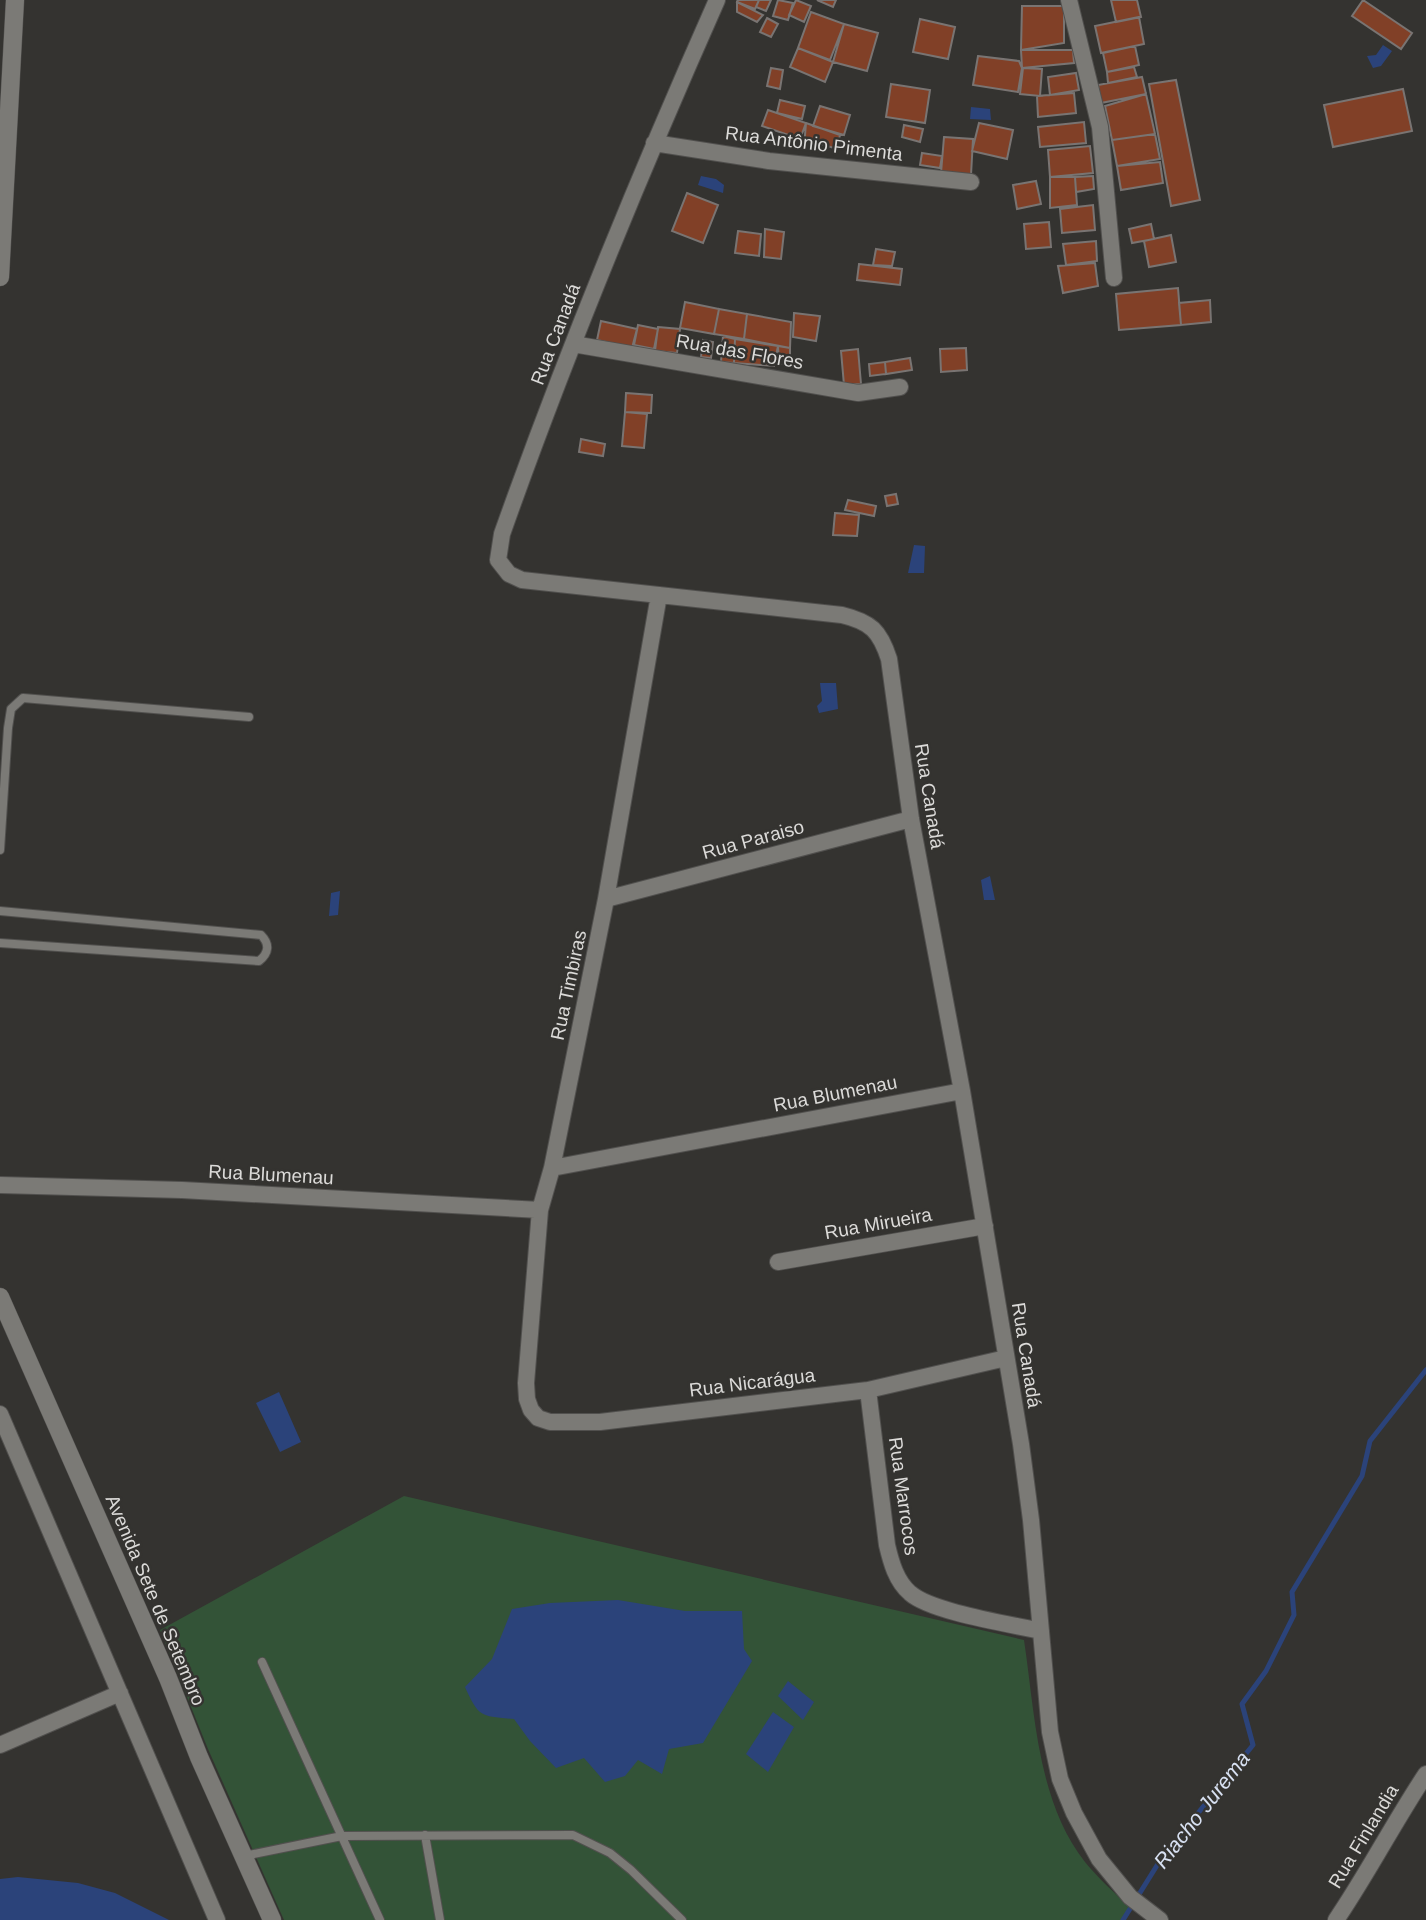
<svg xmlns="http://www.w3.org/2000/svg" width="1426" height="1920" font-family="Helvetica,sans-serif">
	<rect width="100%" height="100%" fill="#343330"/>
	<!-- green -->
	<path fill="#335337" d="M404,1496L1024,1640C1035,1713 1037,1801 1085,1862C1098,1878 1115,1893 1130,1908L1123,1920H284L208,1749L160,1630Z"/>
	<!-- water -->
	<path fill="#2b437a" d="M1383,45L1392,51L1381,66L1373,68L1367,56L1376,55Z
		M971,107L990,109L991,120L970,119Z
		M701,176L716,179L724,185L723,193L698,185Z
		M914,545L925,546L924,573H908Z
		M820,683H836L838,709L819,713L817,706L822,701Z
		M990,876L995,900H984L981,880Z
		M340,891L338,915L329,916L331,893Z
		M279,1392L301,1442L280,1452L256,1403Z
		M618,1600L685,1611H742L744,1649L752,1661L703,1743L669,1749L662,1774L638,1760L625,1776L605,1782L584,1758L556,1768L530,1741L514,1719C481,1716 479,1718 465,1687L492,1659L512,1609L550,1603Z
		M788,1681L814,1702L803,1720L778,1696Z
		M773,1712L794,1727L768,1772L746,1754Z
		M18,1877L78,1883L115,1893L169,1920H0V1879Z"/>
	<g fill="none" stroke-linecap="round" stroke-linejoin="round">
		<!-- stream -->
		<path stroke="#2b437a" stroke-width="5" d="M1123,1920L1161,1859L1253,1745L1242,1704L1266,1671L1294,1615L1292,1592L1362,1476L1370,1441L1426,1370"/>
	</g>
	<!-- building -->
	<path fill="#814027" stroke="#797472" stroke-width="2" d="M738,0H759L755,9L737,2Z
		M759,0H771L766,11L756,7Z
		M778,0L793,3L788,20L773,16Z
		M796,0L811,6L804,22L789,15Z
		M817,0H836L833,7Z
		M1111,0H1137L1141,17L1116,22Z
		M1363,0L1412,33L1401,49L1352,16Z
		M737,2L763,15L757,22L737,12Z
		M1022,6H1064V43L1021,50Z
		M811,12L844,24L830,60L798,48Z
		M1139,17L1144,44L1101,53L1095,26Z
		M767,18L778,24L771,37L760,32Z
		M920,19L955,27L948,59L913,52Z
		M844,24L878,33L867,71L833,62Z
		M1135,46L1139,65L1107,72L1103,53Z
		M798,48L833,62L825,82L790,67Z
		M1021,50H1073L1074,63L1022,68Z
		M978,56L1019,61L1022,68L1018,92L973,85Z
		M1134,67L1137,77L1108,83L1107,72Z
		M771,68L783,70L780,89L767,86Z
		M1023,68L1042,69L1040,96L1020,94Z
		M1076,73L1079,90L1050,95L1048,77Z
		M1142,77L1146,94L1101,103L1098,85Z
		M1176,80L1200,200L1171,206L1149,84Z
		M891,84L930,90L925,123L886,117Z
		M1403,89L1412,131L1333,147L1324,105Z
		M1074,93L1076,113L1038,117L1037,96Z
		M1146,94L1155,134L1112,140L1105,106Z
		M780,100L805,106L802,119L777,113Z
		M820,106L850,115L844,135L813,126Z
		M768,110L806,123L800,139L762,126Z
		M1084,122L1086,143L1040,147L1038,127Z
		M806,123L840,135L837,149L818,143V151L804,147Z
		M979,123L1013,130L1007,159L972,151Z
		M904,125L923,129L920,142L902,137Z
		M1155,134L1160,159L1117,166L1112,140Z
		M944,137L973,139L971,175L941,173Z
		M1090,146L1093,173L1050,177L1048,150Z
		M922,153L942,156L940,168L920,165Z
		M1160,162L1163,183L1121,190L1117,166Z
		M1093,176L1094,189L1076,192L1075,177Z
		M1050,177H1075L1077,205L1050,208Z
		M1036,181L1041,204L1017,209L1013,185Z
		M687,193L718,205L703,243L672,231Z
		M1093,205L1095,230L1062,233L1060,209Z
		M1049,222L1051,247L1026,249L1024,224Z
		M1151,224L1154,239L1132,243L1129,229Z
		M765,229L784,232L781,259L764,257Z
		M738,231L761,234L759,256L735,253Z
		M1171,235L1176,262L1149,267L1144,241Z
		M1096,241L1097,261L1066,265L1063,244Z
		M876,249L895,252L892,266L873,265Z
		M1095,263L1098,286L1063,293L1058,266Z
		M859,264L902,269L900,285L857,280Z
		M1178,288L1181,325L1119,330L1116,294Z
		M1210,300L1211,322L1181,325L1179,303Z
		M685,302L719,309L714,334L680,328Z
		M719,309L747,314L744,339L714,334Z
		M794,313L820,316L816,341L793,337Z
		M747,314L791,322L790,348L744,339Z
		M601,321L637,329L632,348L597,340Z
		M638,325L658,329L654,349L634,345Z
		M658,327L680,329L677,353L655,351Z
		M723,336L735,339L734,363L721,362Z
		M735,339L778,346L774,366L734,363Z
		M703,340L713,342L711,358L701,357Z
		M778,346L790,348V363L779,364Z
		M966,348L967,370L941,372L940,349Z
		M858,349L861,384L844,385L841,351Z
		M910,358L912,370L886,374L885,362Z
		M885,362L886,374L870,376L869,364Z
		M626,393L652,395L651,413L625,412Z
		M625,412L647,414L644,448L622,446Z
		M581,439L605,444L603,456L579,452Z
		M896,494L898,504L887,506L885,496Z
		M848,500L876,506L874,516L845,510Z
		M835,513L859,515L857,536L833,535Z"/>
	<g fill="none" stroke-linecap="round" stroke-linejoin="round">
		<!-- service casing -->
		<g stroke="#51504e" stroke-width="10">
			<path id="service" d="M0,850L8,728L11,709L23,698L249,717
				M0,911L261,935C270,944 269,953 259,961L0,943
				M262,1662L380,1920
				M425,1835L440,1920
				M244,1856L342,1836L573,1835L610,1853L631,1870L682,1920"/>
		</g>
		<!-- minor casing -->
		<g stroke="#51504e" stroke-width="18">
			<path id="minor" d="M717,0C639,176 566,353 502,534L498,560L509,574L522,580L842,615C871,622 880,631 889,659L911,819L962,1091L1021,1444L1031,1520L1050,1732L1060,1779L1074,1813L1099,1859L1130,1897L1160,1920
				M1069,0L1100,127L1114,278
				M654,143L769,161L971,182
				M573,344L858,393L900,387
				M659,595L606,899L552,1168L540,1210L526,1383L527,1399L531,1410L538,1418L550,1422H600L868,1390L1006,1358
				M606,899L911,819
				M552,1168L962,1091
				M0,1185L182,1190L540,1210
				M778,1262L985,1226
				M868,1390L887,1545C891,1562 896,1581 910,1593C931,1612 1010,1624 1041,1631
				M0,1414L217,1920
				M0,1745L120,1693
				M1336,1920C1368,1873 1394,1822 1426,1774"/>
		</g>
		<!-- secondary casing -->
		<g stroke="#51504e" stroke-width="19">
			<path id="secondary" d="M0,277L15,0
				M0,1297L168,1678L199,1757L272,1920"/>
		</g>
		<!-- service -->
		<use href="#service" stroke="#7b7a76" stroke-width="8"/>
		<!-- minor -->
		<use href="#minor" stroke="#7b7a76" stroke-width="16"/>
		<!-- secondary -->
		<use href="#secondary" stroke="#7b7a76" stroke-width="18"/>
	</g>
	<g text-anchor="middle" stroke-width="5" stroke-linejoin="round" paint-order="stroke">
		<!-- street labels -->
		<g font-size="19" fill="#dbdad8" stroke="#343330">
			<text transform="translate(814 143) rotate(7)" y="7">Rua Antônio Pimenta</text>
			<text transform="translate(555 334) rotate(-69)" y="7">Rua Canadá</text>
			<text transform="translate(740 351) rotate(10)" y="7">Rua das Flores</text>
			<text transform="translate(930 796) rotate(81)" y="7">Rua Canadá</text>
			<text transform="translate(753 839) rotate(-15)" y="7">Rua Paraiso</text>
			<text transform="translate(568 985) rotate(-78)" y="7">Rua Timbiras</text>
			<text transform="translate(835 1093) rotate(-11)" y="7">Rua Blumenau</text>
			<text transform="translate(271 1174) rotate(3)" y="7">Rua Blumenau</text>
			<text transform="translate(878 1223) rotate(-10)" y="7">Rua Mirueira</text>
			<text transform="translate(1027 1355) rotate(81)" y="7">Rua Canadá</text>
			<text transform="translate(752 1382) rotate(-7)" y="7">Rua Nicarágua</text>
			<text transform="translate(904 1496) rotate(82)" y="7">Rua Marrocos</text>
			<text transform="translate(156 1600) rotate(67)" y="7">Avenida Sete de Setembro</text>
			<text transform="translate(1363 1836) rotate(-59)" y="7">Rua Finlandia</text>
		</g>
		<!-- water labels -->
		<g font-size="21" font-style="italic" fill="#d8e1f2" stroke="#343330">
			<text transform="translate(1202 1810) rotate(-52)" y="7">Riacho Jurema</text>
		</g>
	</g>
</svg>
